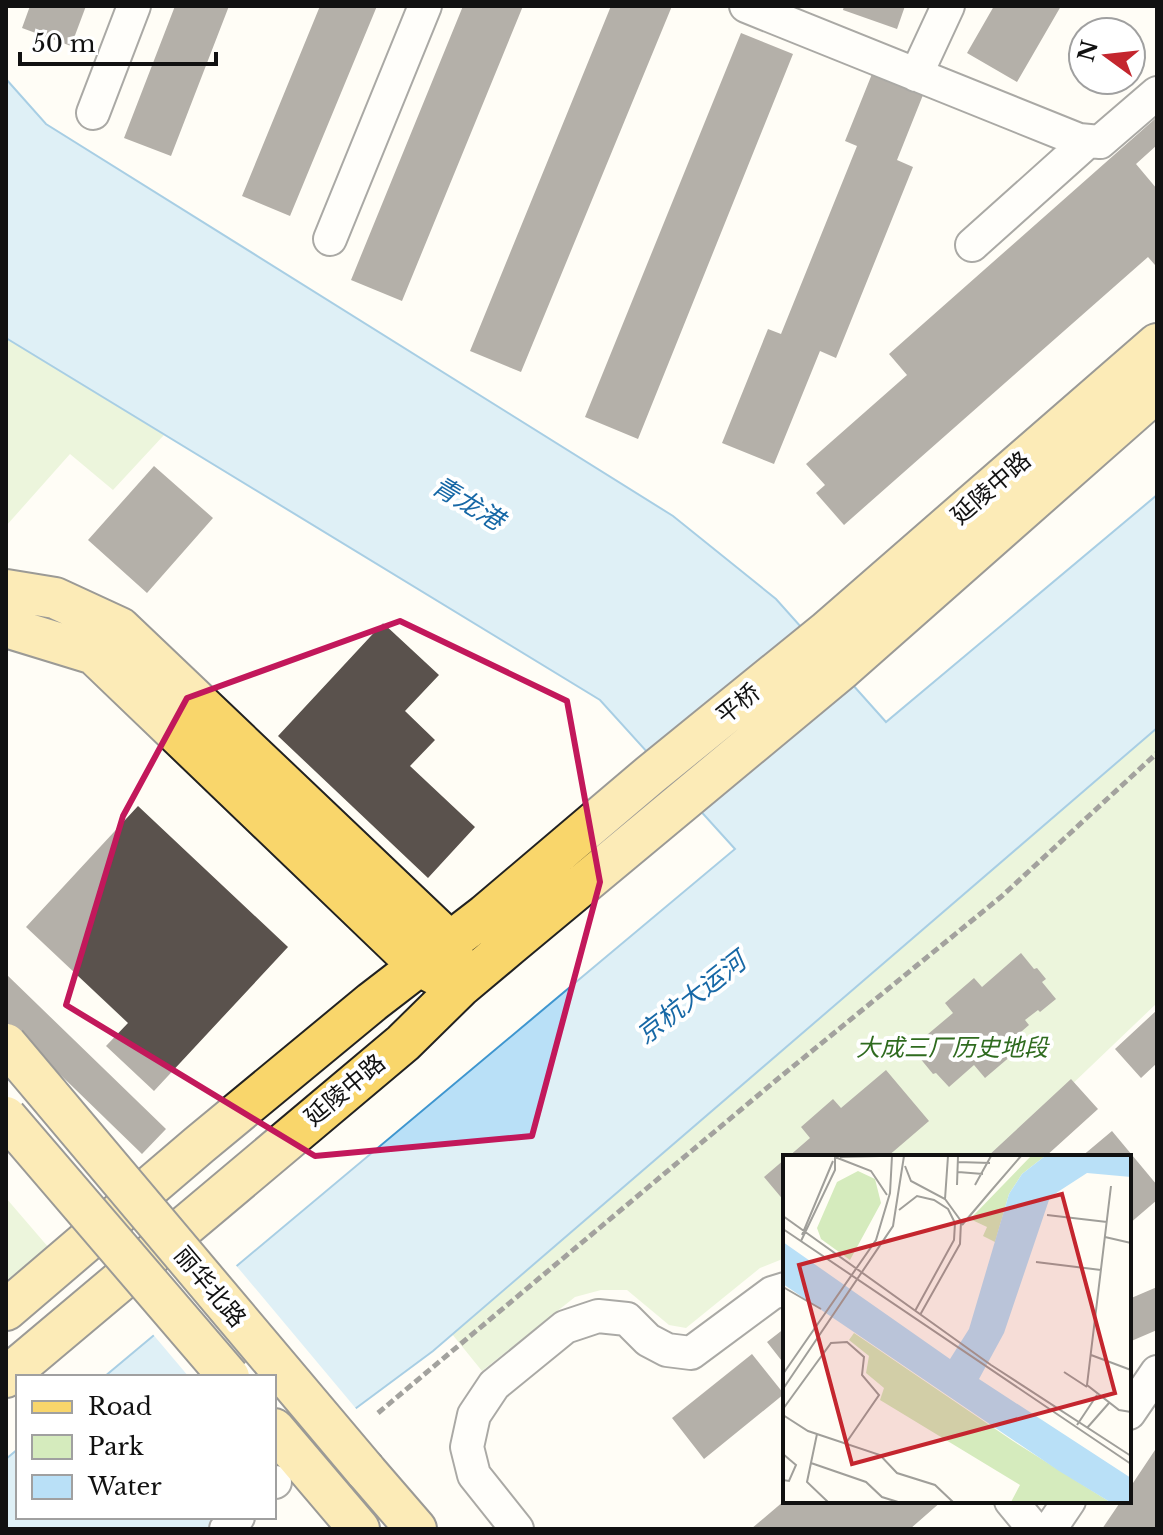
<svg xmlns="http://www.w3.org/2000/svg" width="1163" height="1535" font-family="'Libre Baskerville','Noto Sans SC',serif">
	<rect width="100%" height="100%" fill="#fffdf5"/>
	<!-- green -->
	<path fill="#d5ebbd" d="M6,338L164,435L113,490L70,454L6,526Z
		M1157,728V1003L996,1157H785V1258L760,1268L686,1328L669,1325L627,1290H601L575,1297L482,1371L452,1334Z
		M6,1198L49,1248L6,1283Z"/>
	<!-- water -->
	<path fill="#b9e0f7" stroke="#3f96cf" stroke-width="2" d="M6,79L46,124L673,516L776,599L886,722L1157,495V728L433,1351L274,1469V1377H104L735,849L600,700L6,338Z
		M18,1449V1517H221L208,1529H6V1459Z"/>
	<!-- pier -->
	<path fill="#fffdf5" d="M234,1263L358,1411L274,1473V1377H189L151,1332Z"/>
	<!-- building -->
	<path fill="#5a524d" d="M30,6H86L71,46L22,28Z
		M175,6H229L171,156L124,138Z
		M320,6H377L290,216L242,196Z
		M463,6H523L402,301L351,280Z
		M611,6H672L521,372L470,351Z
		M844,6H905L897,29L843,10Z
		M994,6H1061L1017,82L967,53Z
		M741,33L793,54L638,439L585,417Z
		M872,74L923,95L897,160L913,167L836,358L820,351L774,464L722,443L768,329L781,334L857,146L845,141Z
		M1157,117V145L1136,164L1157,189V263L1155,265L1148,257L844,525L816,493L825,485L806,464L907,375L889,354Z
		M154,466L213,518L147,593L88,540Z
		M383,623L439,675L405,711L435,740L410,766L475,827L428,878L278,736Z
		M138,806L288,947L154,1091L106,1046L128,1023L26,927Z
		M1021,953L1034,969L1037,968L1046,979L1042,982L1056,999L1040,1012L1038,1010L1025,1020L1029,1025L1014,1038L1009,1032L1000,1041L1012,1055L985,1078L974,1065L949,1087L936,1073L933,1074L919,1057L923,1054L915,1045L953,1013L945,1003L974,978L982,987Z
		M6,974L166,1129L142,1154L6,1022Z
		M1157,1010V1063L1141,1078L1115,1049Z
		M886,1070L929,1121L887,1157H788L810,1138L801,1127L833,1099L841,1108Z
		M1071,1079L1098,1109L1045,1157H987Z
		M1112,1131L1157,1185V1200L1129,1224V1157H1081Z
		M785,1159V1202L764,1177Z
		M1157,1287V1330L1129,1342V1299Z
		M785,1328V1365L767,1342Z
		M752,1354L784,1394L704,1459L672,1418Z
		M1157,1447V1529H1102L1121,1501H1129V1489Z
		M784,1501H942L910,1529H751Z"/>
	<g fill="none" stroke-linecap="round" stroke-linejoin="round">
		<!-- minor casing -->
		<g stroke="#444" stroke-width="36">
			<path id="minor" d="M746,6L1079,140L1100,142L1157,93
				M916,75L948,6
				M93,113L134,6
				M330,239L425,6
				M972,245L1088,141
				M1129,1413L1157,1372
				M274,1482H275
				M1011,1501L1034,1529
				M226,1529L238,1517
				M517,1529L474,1475L467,1447L474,1415L494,1385L565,1327L598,1316L627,1319L648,1340L667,1350L691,1353L772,1293L785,1289
				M1050,1529L1069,1501"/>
		</g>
		<!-- major casing -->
		<g stroke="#222" stroke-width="44">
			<path id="major" d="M6,590L55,598L120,628L450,942L456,969
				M6,627L94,654L418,965L442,978
				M6,1310L199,1145L372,1002L485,915L650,775L826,632L1157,344
				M6,1377L403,1043L460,987L510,945L843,668L1157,391
				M274,1429L359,1529
				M365,1470L416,1529"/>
		</g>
		<!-- path -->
		<path stroke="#333" stroke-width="5" stroke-dasharray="8 4" stroke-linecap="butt" d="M378,1413L774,1082L1002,896L1157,753"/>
		<!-- minor -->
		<use href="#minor" stroke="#fff" stroke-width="32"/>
		<!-- major -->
		<use href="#major" stroke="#f9d66b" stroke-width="40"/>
		<!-- major-bridge casing -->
		<g stroke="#222" stroke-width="44" stroke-linecap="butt">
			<path id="major-bridge" d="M6,1044L365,1470
				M6,1117L229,1377"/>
		</g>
		<!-- major-bridge -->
		<use href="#major-bridge" stroke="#f9d66b" stroke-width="40"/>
	</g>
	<!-- marked area -->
	<path d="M0 0H1163V1535H0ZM400,621L567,701L600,882L532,1136L315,1156L66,1005L123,816L187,698Z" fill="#fffdf5" fill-opacity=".55" fill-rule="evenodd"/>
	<path fill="none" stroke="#c2185b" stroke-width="6" stroke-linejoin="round" d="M400,621L567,701L600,882L532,1136L315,1156L66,1005L123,816L187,698Z"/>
	<g text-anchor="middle" stroke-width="8" stroke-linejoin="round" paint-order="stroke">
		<!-- street labels -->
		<g font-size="24" fill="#111" stroke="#fff">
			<text transform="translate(991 488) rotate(-41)" y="8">延陵中路</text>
			<text transform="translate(738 704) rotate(-39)" y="8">平桥</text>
			<text transform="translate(345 1090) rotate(-40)" y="8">延陵中路</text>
			<text transform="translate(210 1287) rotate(50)" y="8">丽华北路</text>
		</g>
		<!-- park labels -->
		<g font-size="24" font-style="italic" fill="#2f6b1f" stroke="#fff">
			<text x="952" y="1056">大成三厂历史地段</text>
		</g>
		<!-- water labels -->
		<g font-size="26" font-style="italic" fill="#1768a6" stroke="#fff">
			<text transform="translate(468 503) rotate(31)" y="9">青龙港</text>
			<text transform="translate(691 998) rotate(-38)" y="9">京杭大运河</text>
		</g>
	</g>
	<!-- overview -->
	<g transform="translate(783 1155)">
		<rect width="348" height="348" fill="#fffdf5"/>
		<path d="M248,1H262L239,19L226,39L212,87L200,81L204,72L187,64ZM75,16L92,24L98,48L67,105L38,84L34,73L54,27ZM71,178L230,286L327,347H228L237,330L97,245L101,233L83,218L86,201L66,185Z" fill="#d5ebbd"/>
		<path d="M262,1H348V22L304,18L267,42L221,178L196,224L348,323V347H327L276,316L0,129V87L167,204L186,174L226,39L239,19Z" fill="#b9e0f7"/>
		<path fill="none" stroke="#a09f9a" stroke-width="2" d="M52,2L88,16L104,40M57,2L97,1M175,7L207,8M122,11L128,26L162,44L178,66L177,89L137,160M175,17L200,19M174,30L175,1M192,30L208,1M328,31L304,230L336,255L348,257M207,37L238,1M162,44L165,1M116,55L134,41L151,45L165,54L172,68L171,85L132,156M264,60L324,67M0,61L208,210L348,301M179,70L207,37M0,74L348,309M19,80L50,6M322,82L348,88M18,86L52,15V1M253,107L318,115M0,132L38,154M308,200L348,215M281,217L304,232M0,219L93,85L107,38L109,1M0,234L110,71L121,1M0,254L48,188L64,187L81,202L79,220L96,240L63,288M0,260L25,276L97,300L114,318L152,330L170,347M294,270L314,240M304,273L326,248M34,279L24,327L45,347M0,299L13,310L6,326L0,325M28,308L83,327L99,342L115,347"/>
		<path fill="#c4262e" fill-opacity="0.15" stroke="#c4262e" stroke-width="4" d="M279,39L332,238L69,309L16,110Z"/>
		<rect width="348" height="348" fill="none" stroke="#111" stroke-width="4"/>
	</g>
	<!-- border -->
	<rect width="1163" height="1535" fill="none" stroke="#111111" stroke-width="16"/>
	<!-- legend -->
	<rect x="16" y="1375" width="260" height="144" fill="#ffffff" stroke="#a0a0a0" stroke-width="2"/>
	<rect x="32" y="1401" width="40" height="12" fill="#f9d66b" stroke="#a0a0a0" stroke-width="2"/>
	<text x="88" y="1415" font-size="24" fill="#111111">Road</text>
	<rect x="32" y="1435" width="40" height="24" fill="#d5ebbd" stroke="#a0a0a0" stroke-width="2"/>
	<text x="88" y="1455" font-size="24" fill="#111111">Park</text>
	<rect x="32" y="1475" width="40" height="24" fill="#b9e0f7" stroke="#a0a0a0" stroke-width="2"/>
	<text x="88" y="1495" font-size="24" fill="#111111">Water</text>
	<!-- north arrow -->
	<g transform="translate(1107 56) rotate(285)"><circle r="38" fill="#ffffff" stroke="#a0a0a0" stroke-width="2"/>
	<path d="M0-6L14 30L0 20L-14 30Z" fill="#c4262e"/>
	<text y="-12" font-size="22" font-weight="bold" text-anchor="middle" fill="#111111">N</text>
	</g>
	<!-- scale -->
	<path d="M20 52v12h196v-12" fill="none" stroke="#111111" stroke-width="4"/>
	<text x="32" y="52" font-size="24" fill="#111111" stroke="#ffffff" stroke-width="6" paint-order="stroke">50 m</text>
</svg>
